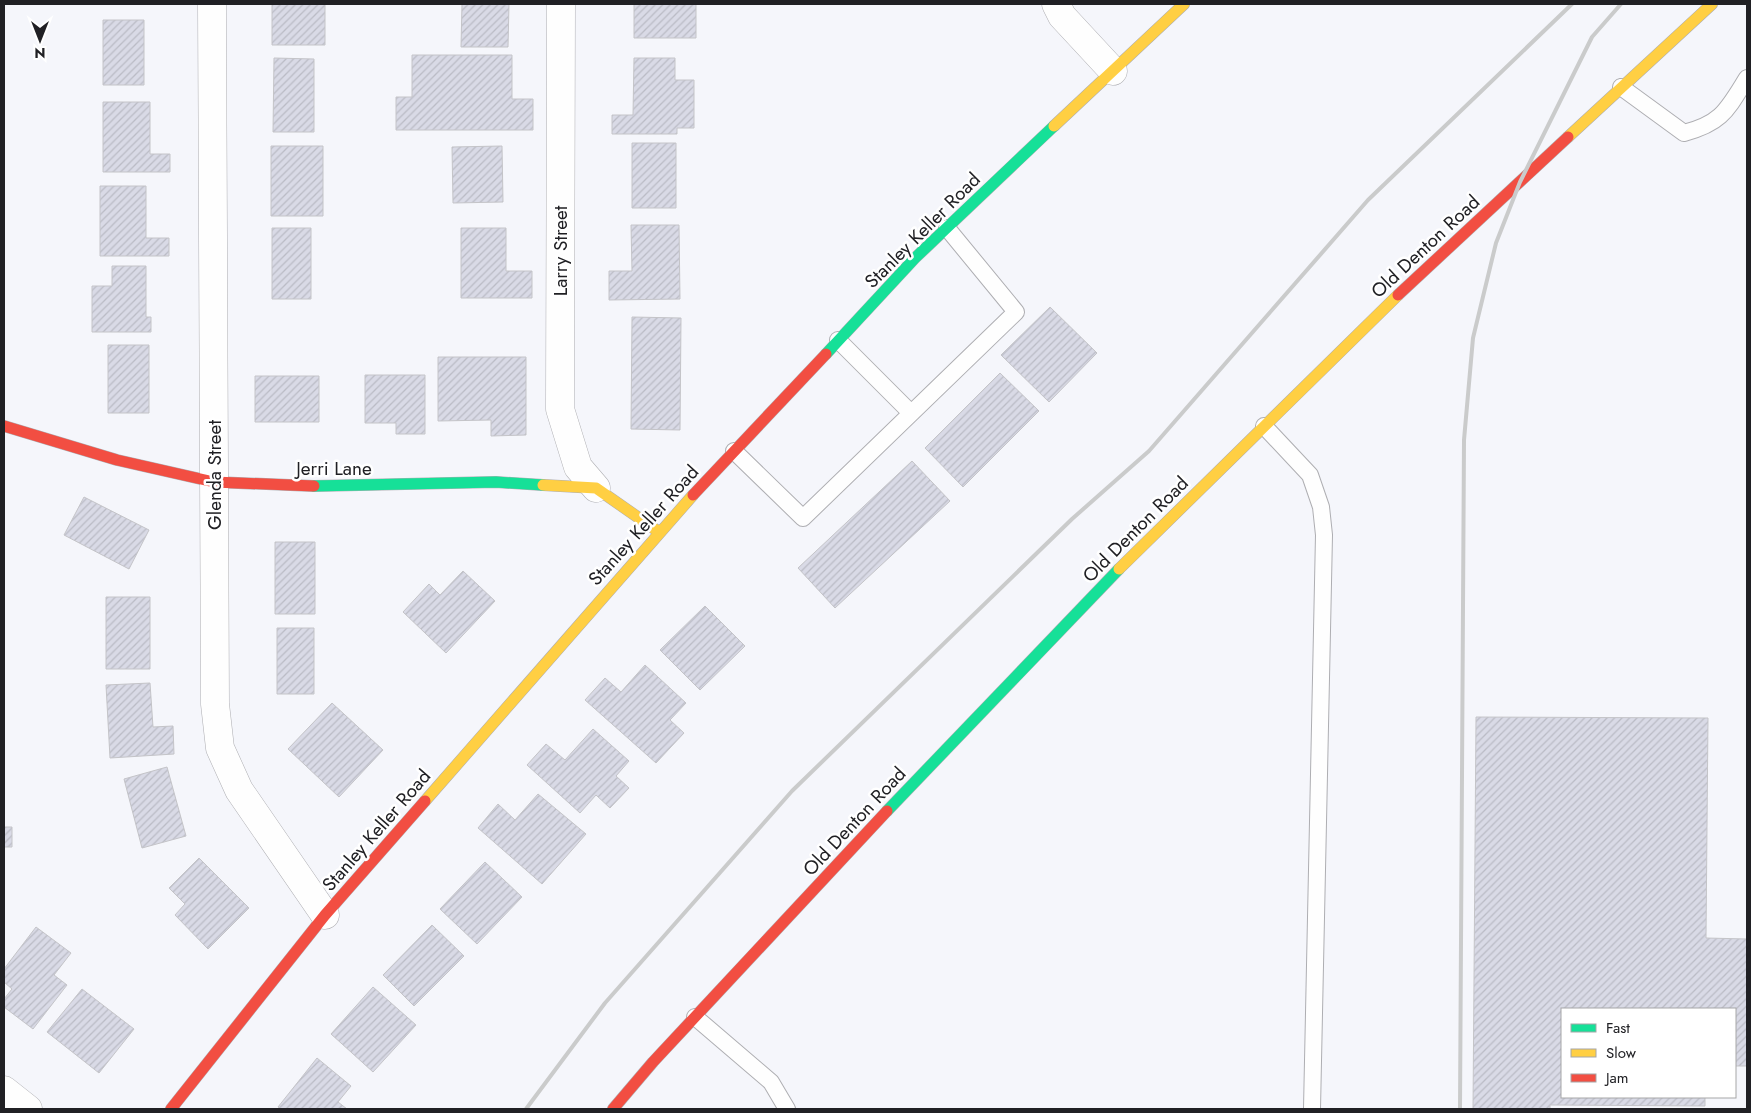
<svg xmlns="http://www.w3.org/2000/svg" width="1751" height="1113" font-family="Jost,sans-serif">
	<defs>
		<pattern id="building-hatch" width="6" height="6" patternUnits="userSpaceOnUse" patternTransform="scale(1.25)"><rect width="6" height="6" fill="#d9dae6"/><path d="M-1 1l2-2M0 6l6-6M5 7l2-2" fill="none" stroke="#babbc5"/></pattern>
	</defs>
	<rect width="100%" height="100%" fill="#f5f6fb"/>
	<!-- building -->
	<path fill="url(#building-hatch)" stroke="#c4c4c8" d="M272,4H325V45H272Z
		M462,4H509L508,47H461Z
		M634,4H696V38H634Z
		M103,20H144V85H103Z
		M412,55H512V99H533V130H396V97H412Z
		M274,58L314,59V132H273Z
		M634,58H675V80H694V128H677V134H612V115H633Z
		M103,102H150V154H170V172H103Z
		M632,143H676V208H632Z
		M271,146H323V216H271Z
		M502,146L503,202L453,203L452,147Z
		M100,186H146V238H169V256H100Z
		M631,225H679L680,299L609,300V271H632Z
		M272,228H311V299H272Z
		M461,228H506V271H532V298H461Z
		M112,266H146V317H151V332H92V286H112Z
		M1050,307L1097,353L1049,402L1001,355Z
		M632,317L681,318L680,430L631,429Z
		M108,345H149V413H108Z
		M438,357H526V435L491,436V420L438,421Z
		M1000,373L1039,411L963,487L925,448Z
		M365,375H425V434H396V423H365Z
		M255,376H319V422H255Z
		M912,461L950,501L835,608L798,568Z
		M84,497L149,530L129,569L64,535Z
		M275,542H315V614H275Z
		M463,571L495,601L446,653L403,612L429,584L440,595Z
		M106,597H150V669H106Z
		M705,606L745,646L700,690L660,650Z
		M277,628H314V694H277Z
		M645,665L686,703L670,720L684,733L656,763L585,700L605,678L621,692Z
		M150,683L153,727L173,726L174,754L110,758L106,685Z
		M332,703L383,750L339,797L288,749Z
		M1476,717L1708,718L1706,938L1747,939V1066H1735V1009H1562V1097H1705V1106L1550,1105V1109H1473Z
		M593,729L629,761L616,776L629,788L610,808L596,795L580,813L527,765L546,744L565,760Z
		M167,767L186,836L142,848L124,779Z
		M538,794L586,834L542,884L478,828L498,804L515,820Z
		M4,827H12V847H4Z
		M199,858L249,908L208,949L175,915L185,904L169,888Z
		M485,862L522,897L477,944L440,909Z
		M432,925L464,956L414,1006L383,975Z
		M36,927L71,953L54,975L67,985L33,1029L4,1007V999L12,989L4,982V969Z
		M373,987L416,1025L373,1072L331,1034Z
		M82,989L134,1029L99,1073L47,1032Z
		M317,1058L351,1086L338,1102L347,1109H281L278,1107Z"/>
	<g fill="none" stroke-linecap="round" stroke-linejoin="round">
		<!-- lane casing -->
		<g stroke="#aeaeb2" stroke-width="18">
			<path id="lane" d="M1621,87L1684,133C1722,123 1727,110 1747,78
				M838,340L911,413
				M1264,426L1310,475L1321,507L1324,535L1312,1109
				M734,451L803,518L1016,312L947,228
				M695,1017L771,1082L787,1109"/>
		</g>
		<!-- street casing -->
		<g stroke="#aeaeb2" stroke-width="29">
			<path id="street" d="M212,4L215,704L220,748L239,790L325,915
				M561,4L560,409L578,467L596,488
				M1056,4L1062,16L1113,71
				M4,1090L28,1109"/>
		</g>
		<!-- fast casing -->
		<g stroke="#aeaeb2" stroke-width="12">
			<path id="fast" d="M826,354L915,258L1054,126
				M314,486L496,482L543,485
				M887,811L1119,569"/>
		</g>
		<!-- slow casing -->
		<g stroke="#aeaeb2" stroke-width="12">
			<path id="slow" d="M1054,126L1184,4
				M1568,137L1712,4
				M543,485L596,488L659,532
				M1119,569L1398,295
				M425,801L693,495"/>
		</g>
		<!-- jam casing -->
		<g stroke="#aeaeb2" stroke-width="12">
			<path id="jam" d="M1398,295L1568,137
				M4,426L117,460L214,482L314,486
				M693,495L826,354
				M171,1109L325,915L425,801
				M613,1109L653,1062L887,811"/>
		</g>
		<!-- lane -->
		<use href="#lane" stroke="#fefefe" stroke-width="16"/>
		<!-- street -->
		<use href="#street" stroke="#fefefe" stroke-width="28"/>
		<!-- fast -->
		<use href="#fast" stroke="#16e098" stroke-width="11"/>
		<!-- slow -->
		<use href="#slow" stroke="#ffcf43" stroke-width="11"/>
		<!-- jam -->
		<use href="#jam" stroke="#f24e42" stroke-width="11"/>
		<!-- rail -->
		<path stroke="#cacbcb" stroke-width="4" d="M526,1109L605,1003L792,791L1072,519L1149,451L1368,200L1572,4
			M1460,1109L1464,440L1473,338L1496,243L1520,182L1592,37L1621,4"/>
	</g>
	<g text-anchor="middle" stroke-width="5" stroke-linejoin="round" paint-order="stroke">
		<!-- street labels -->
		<g font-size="19" fill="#202024" stroke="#fff">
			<text transform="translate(922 230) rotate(-45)" y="7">Stanley Keller Road</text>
			<text transform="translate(1425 246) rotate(-43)" y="7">Old Denton Road</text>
			<text transform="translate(560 251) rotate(-90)" y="7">Larry Street</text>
			<text x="334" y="475">Jerri Lane</text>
			<text transform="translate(214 475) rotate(-90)" y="7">Glenda Street</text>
			<text transform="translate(643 525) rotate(-48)" y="7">Stanley Keller Road</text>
			<text transform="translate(1135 529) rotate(-45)" y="7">Old Denton Road</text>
			<text transform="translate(854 821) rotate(-47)" y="7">Old Denton Road</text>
			<text transform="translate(376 830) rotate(-49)" y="7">Stanley Keller Road</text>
		</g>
	</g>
	<!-- border -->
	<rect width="1751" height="1113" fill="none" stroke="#202024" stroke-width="10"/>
	<!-- legend -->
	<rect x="1561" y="1008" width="175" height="90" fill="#ffffff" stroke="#a6a6a7"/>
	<rect x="1571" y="1024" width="25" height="8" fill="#16e098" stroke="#a6a6a7"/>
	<text x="1606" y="1033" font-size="15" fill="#202024">Fast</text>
	<rect x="1571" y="1049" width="25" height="8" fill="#ffcf43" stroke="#a6a6a7"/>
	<text x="1606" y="1058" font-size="15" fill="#202024">Slow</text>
	<rect x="1571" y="1074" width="25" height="8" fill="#f24e42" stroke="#a6a6a7"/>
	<text x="1606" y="1083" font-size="15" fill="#202024">Jam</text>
	<!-- north arrow -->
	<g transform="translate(40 40) rotate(180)" stroke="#ffffff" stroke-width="4" paint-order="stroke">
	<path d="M0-4L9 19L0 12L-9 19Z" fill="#202024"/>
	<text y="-8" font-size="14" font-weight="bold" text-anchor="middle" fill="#202024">N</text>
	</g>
</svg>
